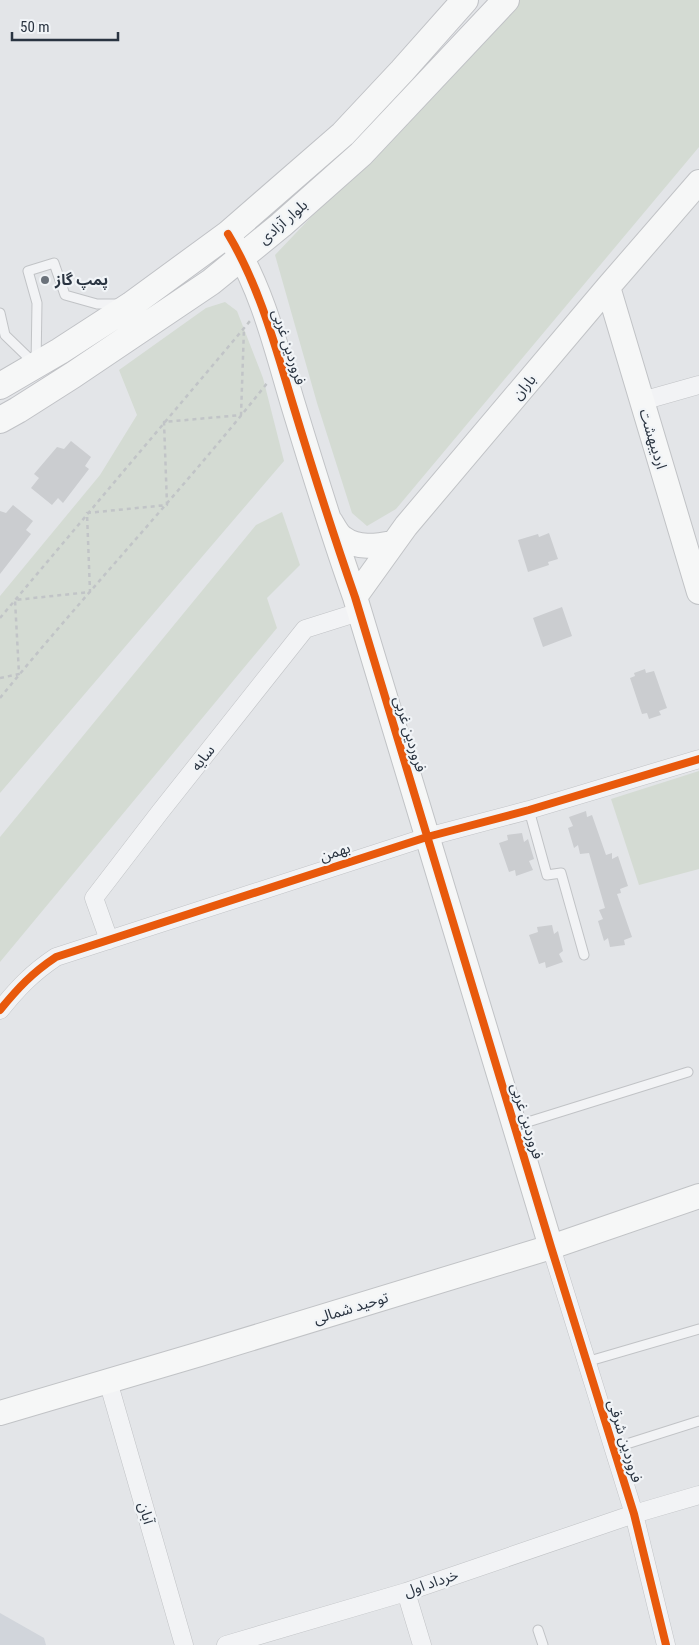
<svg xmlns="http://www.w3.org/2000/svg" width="699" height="1645" font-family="'Roboto Condensed','Noto Sans Arabic',sans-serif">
	<rect width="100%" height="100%" fill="#e3e5e8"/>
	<!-- built -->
	<path fill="#d1d5db" d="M0,1613L44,1638L46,1645H0Z"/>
	<!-- green -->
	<path fill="#d4dbd3" d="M517,0H699V147L396,509L367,526L352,513L317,403L275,255Z
		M225,302L237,311L263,378L284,461L0,793V596L100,475L137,415L119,370L206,308Z
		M282,512L300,565L267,598L277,628L0,962V837L256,525Z
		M699,771V869L639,885L611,799Z"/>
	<!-- building -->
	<path fill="#cbcdd0" d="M71,441L91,457L85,466L89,469L63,503L58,498L52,505L31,488L39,478L34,474L57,447L64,449Z
		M13,505L33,521L26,530L31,534L0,574V511L6,513Z
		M549,533L558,559L548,562L549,565L528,572L518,540L538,534L539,537Z
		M562,607L572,636L543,647L533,618Z
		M645,669L646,673L654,671L667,708L659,711L661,715L649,719L647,713L642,714L630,678L635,676L634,673Z
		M586,811L587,817L592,815L606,855L612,853V859L618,856L628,886L620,889L621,893L617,894L632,937L624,940L625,945L610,947L608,938L604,941L598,921L603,919L599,910L605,908L589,853L580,854L578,845L574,848L568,828L573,826L569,817Z
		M522,833L524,842L528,839L534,859L529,861L533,870L516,876L515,870L509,872L499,843L508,840L507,835Z
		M552,925L554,934L558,931L563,951L559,954L563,962L546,968L545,962L539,964L529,935L538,932L537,927Z"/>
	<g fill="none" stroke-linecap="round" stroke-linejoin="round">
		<!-- lane casing -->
		<g stroke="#c1c3c6" stroke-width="11">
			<path id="lane" d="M0,313L5,335L36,365L37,303L28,271L54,263L65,295L97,304H118
				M529,810L547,875L561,873L584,955
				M515,1126L688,1072
				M586,1362L699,1329
				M614,1448L699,1421
				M538,1630L543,1645"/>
		</g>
		<!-- street casing -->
		<g stroke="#c1c3c6" stroke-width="19">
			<path id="street" d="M642,401L699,385
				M109,940L94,898L160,812L305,629L359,612
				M0,1010C18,988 32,973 56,957L427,837L529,810L699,759
				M551,1247L634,1514L666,1645
				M108,1381L184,1645
				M406,1592L422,1645
				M226,1645L406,1592L634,1514L699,1495"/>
		</g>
		<!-- secondary casing -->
		<g stroke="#c1c3c6" stroke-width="26">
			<path id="secondary" d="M232,241C262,289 276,347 292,401C312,467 332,532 355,597L551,1247
				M608,287L699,592
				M331,522C334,527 338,535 343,538C357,549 377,546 393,543
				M355,597L406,526L608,287L699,182
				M0,1413L200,1354L551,1247L699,1196"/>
		</g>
		<!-- primary casing -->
		<g stroke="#c0c2c6" stroke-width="28">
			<path id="primary" d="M0,386L60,351L131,305L228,234L343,134L402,71L465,0
				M0,420L18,410L73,375L211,282L281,225L361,154L506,0"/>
		</g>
		<!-- path -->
		<path stroke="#c1c4c7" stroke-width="2.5" stroke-dasharray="4 4" stroke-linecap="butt" d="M0,618L250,321
			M0,678L19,674L15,600L90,592L87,513L167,505L164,422L241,415L244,328
			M0,698C87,591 182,491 268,382"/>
		<!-- lane -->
		<use href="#lane" stroke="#f2f3f5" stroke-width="9"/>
		<!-- street -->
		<use href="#street" stroke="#f2f3f5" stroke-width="18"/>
		<!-- secondary -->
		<use href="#secondary" stroke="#f6f7f7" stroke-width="24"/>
		<!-- primary -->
		<use href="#primary" stroke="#f6f7f7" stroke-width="26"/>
		<!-- cycleway casing -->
		<g stroke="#f1f4f7" stroke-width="11">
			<path id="cycleway" d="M228,234C260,287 276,349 294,408C313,471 333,534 355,597L551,1247L634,1514L666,1645
				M0,1010C18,988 32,973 56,957L427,837L529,810L699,759"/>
		</g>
		<!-- cycleway -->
		<use href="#cycleway" stroke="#e8590c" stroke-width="8"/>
	</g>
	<!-- markers -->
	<circle fill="#6b727b" stroke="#f1f4f7" stroke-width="2" cx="45" cy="280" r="5"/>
	<g text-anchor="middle" stroke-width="4.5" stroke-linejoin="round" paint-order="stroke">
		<!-- street labels -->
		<g font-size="15" fill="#2a3441" stroke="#f1f4f7">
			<text transform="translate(283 222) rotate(-41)" y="5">بلوار آزادی</text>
			<text transform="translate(289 347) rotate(72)" y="5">فروردین غربی</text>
			<text transform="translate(524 387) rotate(-50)" y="5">باران</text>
			<text transform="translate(653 439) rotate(73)" y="5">اردیبهشت</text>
			<text transform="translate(410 734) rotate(73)" y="5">فروردین غربی</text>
			<text transform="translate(203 758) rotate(-52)" y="5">سایه</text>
			<text transform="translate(335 852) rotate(-18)" y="5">بهمن</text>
			<text transform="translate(527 1121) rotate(73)" y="5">فروردین غربی</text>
			<text transform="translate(351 1308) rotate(-17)" y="5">توحید شمالی</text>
			<text transform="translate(625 1441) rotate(73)" y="5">فروردین شرقی</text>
			<text transform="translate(146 1513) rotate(74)" y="5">آبان</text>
			<text transform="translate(431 1583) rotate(-19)" y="5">خرداد اول</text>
		</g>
		<!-- poi labels -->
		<g font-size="15" font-weight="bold" fill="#2a3441" stroke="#f1f4f7" text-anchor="start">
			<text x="55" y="285">پمپ گاز</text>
		</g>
	</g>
	<!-- scale -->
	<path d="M12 32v8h106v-8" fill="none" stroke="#2a3441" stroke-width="2.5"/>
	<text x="20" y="32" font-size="15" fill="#2a3441" stroke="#f1f4f7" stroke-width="4" paint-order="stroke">50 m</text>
</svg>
